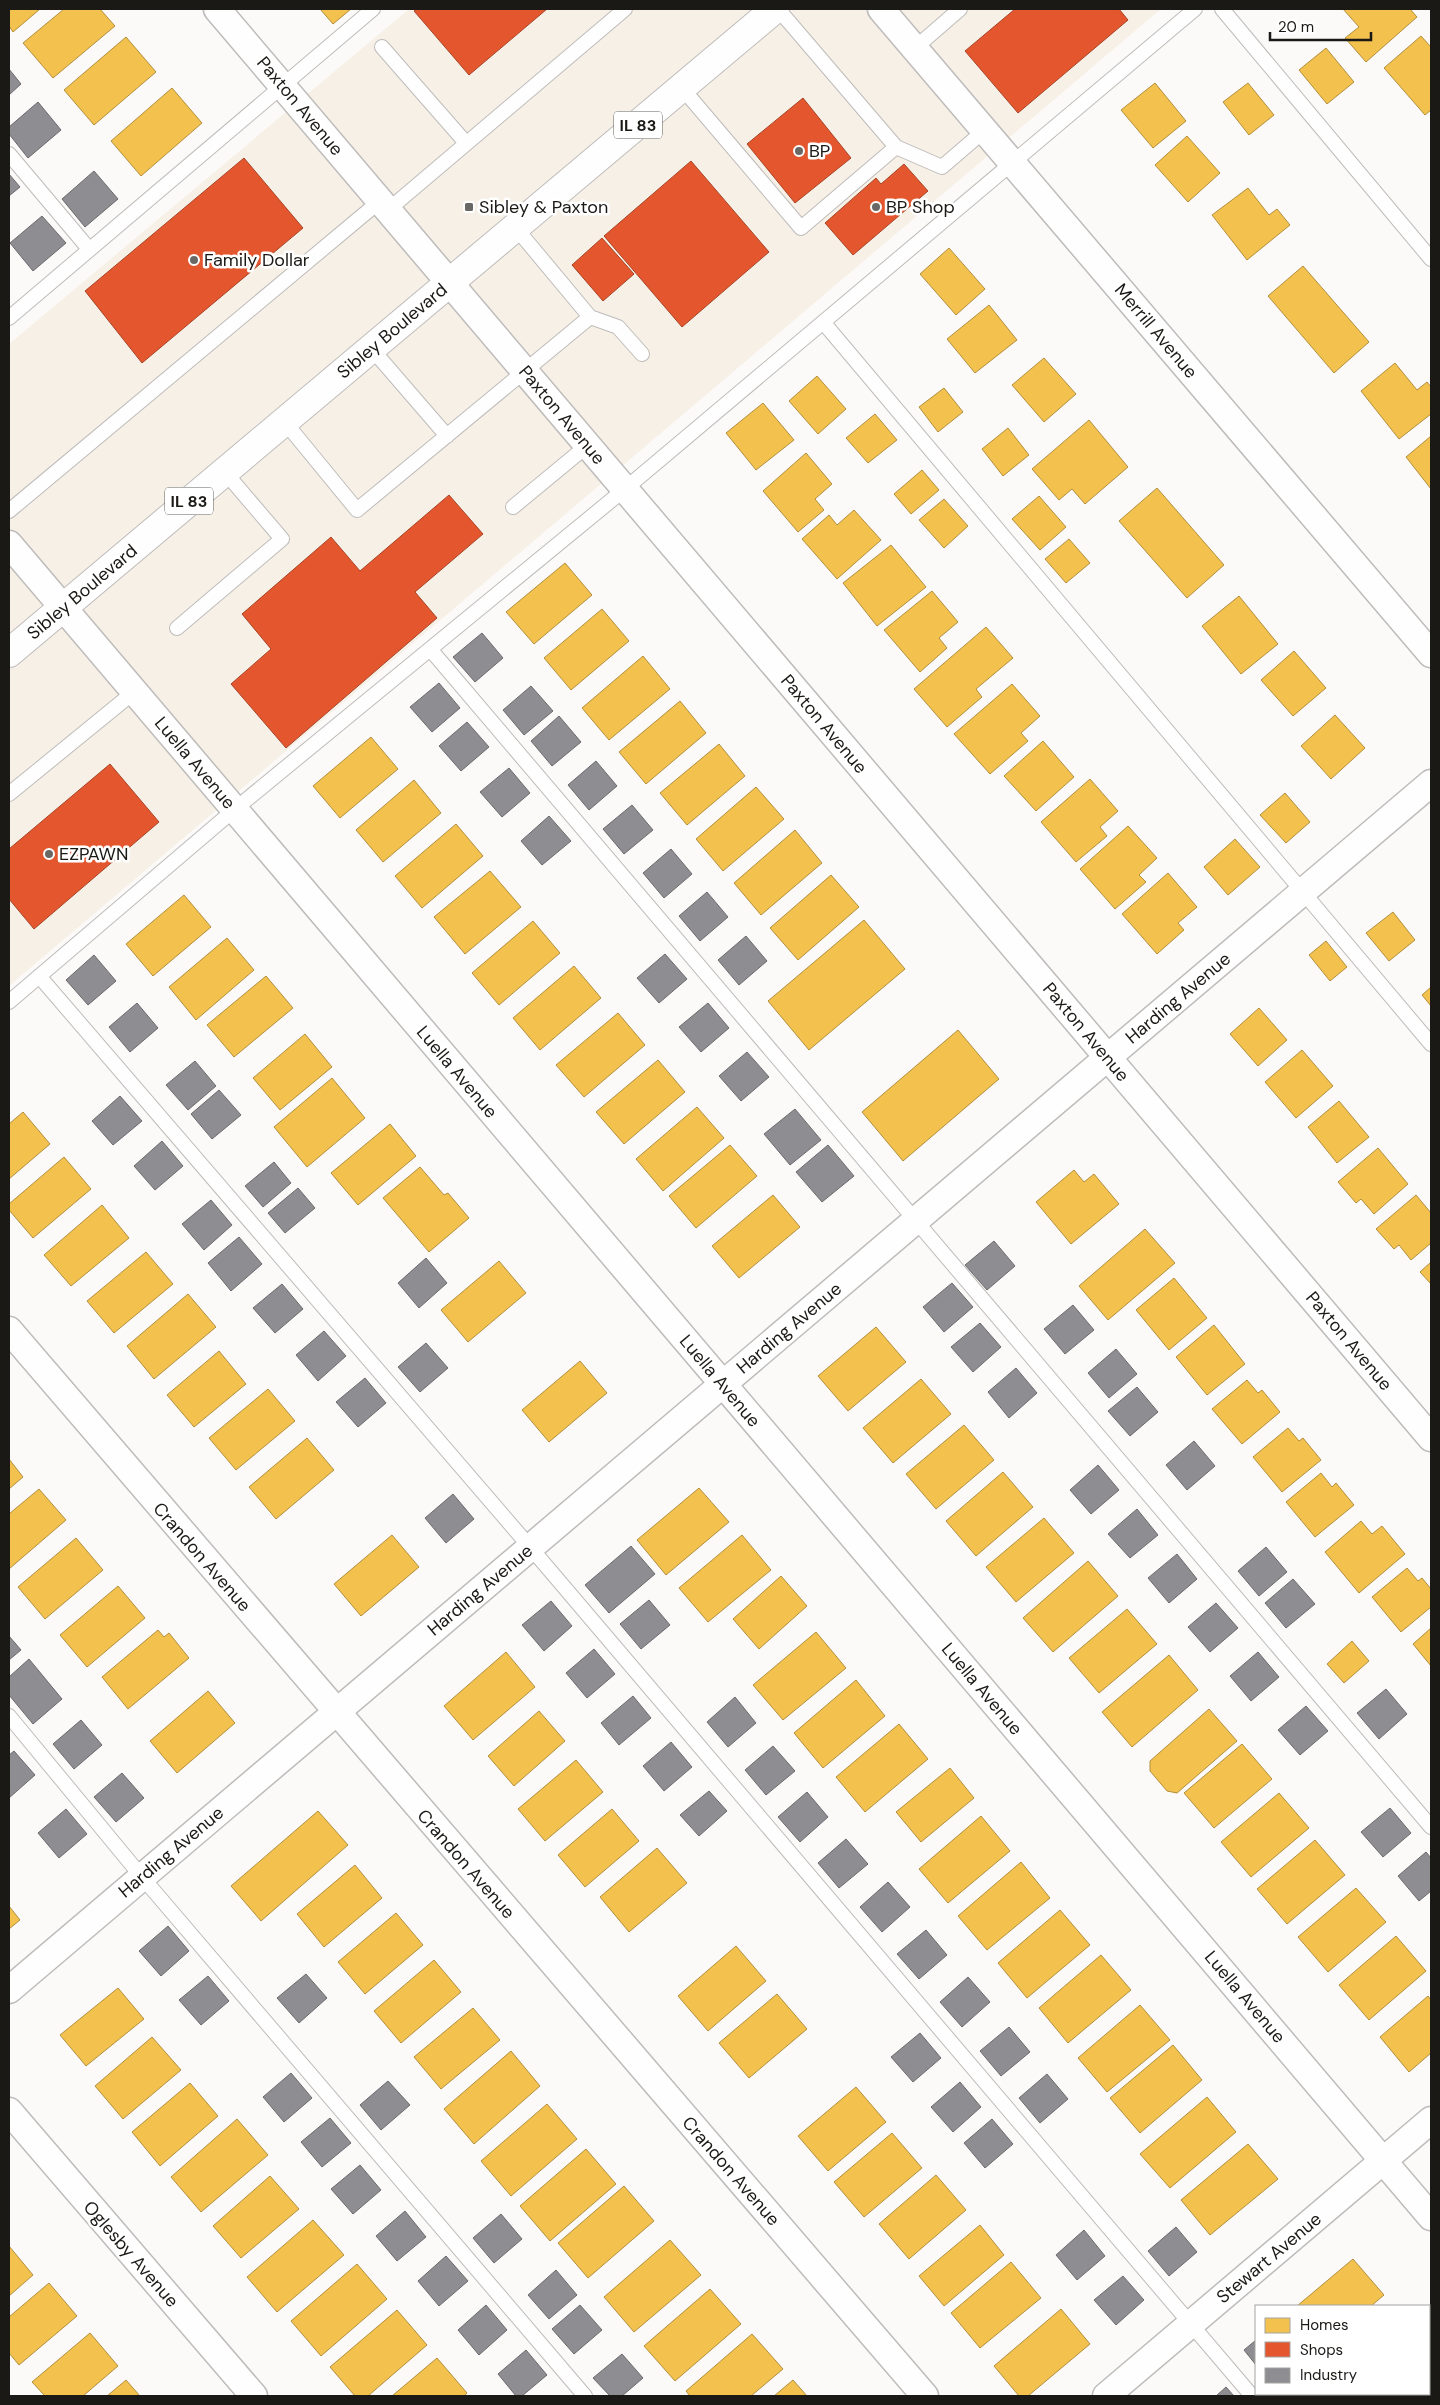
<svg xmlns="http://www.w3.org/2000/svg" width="1440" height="2405" font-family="'DM Sans',sans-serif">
	<rect width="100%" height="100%" fill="#fcfaf8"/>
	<!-- built -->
	<path fill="#f7f0e7" d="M409,9H1161L9,986V344Z"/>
	<!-- homes -->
	<path fill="#f2c14e" stroke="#b28f3d" d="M9,9H40L13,32L9,26Z
		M64,9H100L115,26L53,78L23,43Z
		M320,9H351L333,24Z
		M1343,9H1410L1417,17L1366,62L1345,38L1359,27Z
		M1421,36L1431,47V110L1425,115L1384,68Z
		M126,37L156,72L94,125L64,90Z
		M1326,48L1354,82L1327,104L1299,70Z
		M1155,83L1186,121L1153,148L1121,110Z
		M1248,83L1274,115L1249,135L1223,102Z
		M172,88L202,123L141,176L111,141Z
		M1187,136L1220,173L1188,202L1155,165Z
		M1248,188L1269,215L1277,209L1290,225L1247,260L1212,215Z
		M949,248L985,289L956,315L920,274Z
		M1303,266L1369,342L1334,373L1268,296Z
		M989,305L1017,340L975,373L947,339Z
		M1044,358L1076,394L1044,422L1012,385Z
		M1395,363L1417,390L1427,382L1431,387V414L1399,439L1361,391Z
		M817,376L846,409L818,434L789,401Z
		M944,388L963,412L938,432L919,407Z
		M763,403L794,440L756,470L726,433Z
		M875,414L897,440L868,463L846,438Z
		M1089,420L1128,467L1085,504L1072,489L1059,500L1032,469Z
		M1008,428L1029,455L1003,476L982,449Z
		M1431,436V489L1406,457Z
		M806,453L832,484L815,499L824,510L798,532L763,491Z
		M922,470L939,490L911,514L894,494Z
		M1157,488L1224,565L1187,598L1119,521Z
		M1039,496L1066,527L1040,550L1012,519Z
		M944,499L968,526L944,548L919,520Z
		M854,510L881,540L837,579L802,539L829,515L837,525Z
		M1069,539L1090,563L1066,583L1045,559Z
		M891,545L926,587L877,626L843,583Z
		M565,563L592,595L534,644L506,612Z
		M932,591L958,622L939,638L947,648L920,672L884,630Z
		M1239,596L1278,644L1241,674L1202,626Z
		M602,609L629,641L571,690L544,658Z
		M986,627L1013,658L976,689L982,697L947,727L914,689Z
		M1294,651L1326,688L1293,716L1261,680Z
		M643,656L670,689L609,740L582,708Z
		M1012,684L1040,716L1021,733L1028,741L990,774L954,734Z
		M680,701L706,733L646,784L619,752Z
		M1335,715L1365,748L1331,779L1301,746Z
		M371,737L398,769L340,818L313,786Z
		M1043,741L1074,777L1036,811L1004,776Z
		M719,744L745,776L687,825L660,793Z
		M1090,779L1118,811L1100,827L1107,836L1076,862L1041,822Z
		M414,780L441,813L383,862L356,830Z
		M756,787L784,819L723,871L696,839Z
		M1285,793L1310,822L1286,843L1260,815Z
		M456,824L483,856L422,908L395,876Z
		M1128,826L1157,858L1139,875L1146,882L1115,909L1080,869Z
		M795,830L822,863L761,915L734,883Z
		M1235,839L1260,867L1228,895L1204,867Z
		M490,871L521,907L465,954L434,917Z
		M1168,873L1197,907L1178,923L1184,930L1157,954L1122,914Z
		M831,875L859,907L798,960L770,928Z
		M184,895L211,927L153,976L126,944Z
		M1393,912L1415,940L1389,961L1366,933Z
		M864,920L905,969L809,1050L768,1001Z
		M533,921L560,953L499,1005L472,973Z
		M227,938L254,970L196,1020L169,987Z
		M1326,941L1347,967L1330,981L1309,955Z
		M574,966L601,998L540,1050L513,1018Z
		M266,976L293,1008L234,1057L207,1025Z
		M1431,987V1006L1422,995Z
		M1259,1008L1287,1040L1258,1066L1230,1034Z
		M618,1013L645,1045L584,1097L556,1065Z
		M958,1030L999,1079L903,1161L862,1112Z
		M305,1034L332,1067L280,1110L253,1078Z
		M1302,1050L1333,1086L1296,1118L1265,1082Z
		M658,1060L685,1092L624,1144L596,1112Z
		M332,1078L365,1118L307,1167L274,1127Z
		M1339,1101L1369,1137L1337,1163L1308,1127Z
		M697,1107L724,1138L663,1191L636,1159Z
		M23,1112L50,1144L9,1179V1124Z
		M390,1124L416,1156L358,1205L331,1173Z
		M730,1145L757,1176L696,1228L669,1196Z
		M1378,1148L1408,1184L1374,1214L1361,1199L1356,1203L1338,1182Z
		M64,1157L91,1189L33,1238L9,1210V1204Z
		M420,1167L444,1195L448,1193L469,1218L429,1252L383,1198Z
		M1074,1170L1084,1182L1094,1174L1119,1204L1071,1244L1036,1202Z
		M773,1195L800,1227L739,1278L712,1246Z
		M1416,1195L1431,1213V1243L1411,1260L1399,1245L1394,1249L1376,1229Z
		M102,1205L129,1238L71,1286L44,1255Z
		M1145,1229L1175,1263L1108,1320L1079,1286Z
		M146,1252L173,1284L114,1333L87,1301Z
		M499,1261L526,1293L468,1342L441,1310Z
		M1431,1262V1284L1420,1272Z
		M1174,1278L1207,1318L1169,1350L1136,1310Z
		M188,1294L216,1327L154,1379L127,1346Z
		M1214,1325L1245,1364L1207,1395L1176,1357Z
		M876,1327L906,1362L848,1411L818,1376Z
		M219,1351L246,1384L194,1427L167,1395Z
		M580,1361L607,1393L549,1442L522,1410Z
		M921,1379L951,1414L893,1463L863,1428Z
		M1247,1380L1258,1393L1262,1390L1280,1412L1242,1444L1212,1409Z
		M268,1389L295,1421L236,1470L209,1438Z
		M964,1425L994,1460L936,1509L906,1474Z
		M1288,1428L1299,1441L1303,1438L1321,1460L1282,1492L1253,1457Z
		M307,1438L334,1470L276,1519L249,1487Z
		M9,1459L23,1477L9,1489Z
		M1003,1472L1033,1507L976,1556L946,1521Z
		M1321,1473L1332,1487L1336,1483L1354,1505L1315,1537L1286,1502Z
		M699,1488L729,1522L666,1575L637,1540Z
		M39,1489L66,1520L9,1569V1514Z
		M1044,1518L1074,1553L1016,1602L986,1567Z
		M1361,1521L1372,1534L1382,1526L1405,1554L1359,1593L1325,1552Z
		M392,1535L419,1567L361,1616L334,1584Z
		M742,1535L771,1570L708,1622L679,1588Z
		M76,1538L103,1570L45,1619L18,1587Z
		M1088,1561L1118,1596L1053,1652L1023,1618Z
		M1407,1568L1418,1581L1422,1578L1431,1589V1607L1401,1632L1372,1597Z
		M781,1576L807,1606L759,1649L733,1619Z
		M118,1586L145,1618L87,1667L60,1635Z
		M1127,1609L1157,1644L1099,1693L1069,1658Z
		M1431,1628V1666L1413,1644Z
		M158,1630L164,1637L169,1633L189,1658L128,1709L102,1677Z
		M816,1632L846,1668L783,1720L753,1685Z
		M1352,1641L1369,1661L1344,1683L1327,1664Z
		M506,1652L535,1687L473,1740L444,1706Z
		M1169,1655L1198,1690L1132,1747L1102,1712Z
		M856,1680L885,1716L823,1768L794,1733Z
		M208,1691L235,1723L177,1773L150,1741Z
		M1209,1709L1237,1741L1177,1793L1167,1791L1150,1771V1761Z
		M539,1711L565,1741L514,1786L488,1756Z
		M899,1724L928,1759L865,1812L836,1777Z
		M1242,1744L1272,1779L1214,1828L1184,1793Z
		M576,1760L603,1792L545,1841L518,1809Z
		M950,1768L974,1798L921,1842L896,1812Z
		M1279,1793L1309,1828L1251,1877L1221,1842Z
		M612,1809L639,1841L585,1887L558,1855Z
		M318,1811L348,1845L261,1921L231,1886Z
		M981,1816L1010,1851L948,1903L919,1869Z
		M1315,1840L1345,1875L1287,1924L1257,1889Z
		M657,1848L687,1883L629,1932L600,1897Z
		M1021,1862L1050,1898L987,1950L958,1916Z
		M355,1865L382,1898L324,1947L297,1914Z
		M1356,1888L1386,1922L1328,1972L1298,1937Z
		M9,1906L20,1920L9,1929Z
		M1060,1910L1090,1945L1027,1998L998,1963Z
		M396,1913L423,1945L365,1994L338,1962Z
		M1396,1936L1426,1971L1369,2020L1339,1985Z
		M736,1946L766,1981L708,2031L678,1996Z
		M1101,1955L1131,1990L1068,2043L1039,2008Z
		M434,1960L461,1992L401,2043L374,2011Z
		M118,1988L144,2019L86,2066L60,2035Z
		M777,1994L807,2029L749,2078L719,2043Z
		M1428,1996L1431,2000V2053L1409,2072L1380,2037Z
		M1140,2005L1170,2040L1107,2092L1078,2058Z
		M473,2008L500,2040L441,2089L414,2057Z
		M152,2037L181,2070L123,2119L95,2086Z
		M1173,2045L1202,2080L1140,2133L1110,2098Z
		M511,2051L540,2086L474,2144L444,2109Z
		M190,2083L218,2116L160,2166L132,2132Z
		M856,2087L886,2122L828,2171L798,2136Z
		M1207,2097L1236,2132L1170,2188L1140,2154Z
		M547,2104L577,2139L511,2196L481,2161Z
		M237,2119L268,2155L201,2212L171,2177Z
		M892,2133L922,2168L864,2217L834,2182Z
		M1248,2144L1278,2179L1210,2235L1181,2200Z
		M586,2149L616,2184L550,2241L520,2206Z
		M936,2175L966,2210L909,2259L879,2224Z
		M270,2176L299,2209L241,2258L213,2226Z
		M624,2186L654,2221L588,2278L558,2243Z
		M313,2220L344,2255L277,2312L247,2277Z
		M980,2225L1004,2255L944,2306L919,2276Z
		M670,2240L701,2275L634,2332L604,2297Z
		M9,2246L33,2275L9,2296Z
		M1353,2259L1384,2295L1371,2306H1297Z
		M1011,2262L1041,2298L980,2348L951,2313Z
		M357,2264L387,2299L321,2356L291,2321Z
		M49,2283L77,2316L19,2365L9,2353V2317Z
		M710,2289L741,2324L675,2381L644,2346Z
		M1061,2309L1090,2344L1028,2396H1019L994,2366Z
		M397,2310L427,2345L368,2396H355L330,2367Z
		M90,2333L118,2366L83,2396H45L32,2382Z
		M752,2334L783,2369L751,2396H690L686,2391Z
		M437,2358L467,2393L464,2396H392Z
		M1431,2360V2396H1388L1391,2394H1429V2362Z
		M126,2380L140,2396H107Z
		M793,2380L807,2396H774Z"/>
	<!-- shops -->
	<path fill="#e4572e" stroke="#a84427" d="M417,9H547L469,75L414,11Z
		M1015,9H1119L1128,20L1018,113L965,51Z
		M803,98L851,158L795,203L747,144Z
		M244,158L303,228L142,363L85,291Z
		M691,161L769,252L682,327L604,236Z
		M904,164L928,191L853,255L825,223L876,178L881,184Z
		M602,238L634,274L603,301L572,265Z
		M449,495L483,534L415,592L437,618L286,748L231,684L271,649L242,614L331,537L360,571Z
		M110,764L159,822L34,929L9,899V849Z"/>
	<!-- industry -->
	<path fill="#8d8d92" stroke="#6b6a6d" d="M9,69L21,84L9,95Z
		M38,102L61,130L28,158L9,134V127Z
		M94,171L118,199L85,227L62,199Z
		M9,174L20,187L9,196Z
		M42,216L66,243L33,271L10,243Z
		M482,633L503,658L475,682L453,657Z
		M439,683L460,708L432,732L410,707Z
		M531,686L553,711L524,735L503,710Z
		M559,716L581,742L552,766L531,741Z
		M467,722L489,747L461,771L439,746Z
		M596,761L617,786L589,810L568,785Z
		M509,768L530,793L502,817L480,792Z
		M632,805L653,830L624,854L603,829Z
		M549,816L571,841L542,865L521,841Z
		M671,849L692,874L664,898L643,873Z
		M707,892L728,917L700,941L679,916Z
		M746,936L767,961L739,985L718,960Z
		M665,954L687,979L659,1003L637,978Z
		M94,955L116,981L88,1005L66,980Z
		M137,1003L158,1028L130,1052L109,1027Z
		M708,1003L729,1028L701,1052L679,1027Z
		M747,1052L769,1077L741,1101L719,1076Z
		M195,1061L216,1086L188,1110L166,1085Z
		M219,1090L241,1115L212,1139L191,1114Z
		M120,1096L142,1121L113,1145L92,1121Z
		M795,1109L821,1140L790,1165L764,1134Z
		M162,1141L183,1166L155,1190L134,1166Z
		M828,1145L854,1176L822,1202L796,1172Z
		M274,1162L291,1183L263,1207L245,1186Z
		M298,1188L315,1208L285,1233L268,1213Z
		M211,1200L232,1225L204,1250L182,1224Z
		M239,1237L262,1264L231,1291L208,1263Z
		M994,1241L1015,1266L987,1290L965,1265Z
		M426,1258L447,1283L419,1308L398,1283Z
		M952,1283L973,1307L944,1332L923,1307Z
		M282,1284L303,1309L275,1333L253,1308Z
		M1073,1305L1094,1330L1065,1354L1044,1329Z
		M980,1323L1001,1347L973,1372L951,1347Z
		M324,1331L346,1356L318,1381L296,1355Z
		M426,1343L448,1368L420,1392L398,1367Z
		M1116,1349L1137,1374L1109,1398L1088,1373Z
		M1016,1368L1037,1393L1009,1418L988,1392Z
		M365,1378L386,1403L358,1427L336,1402Z
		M1137,1387L1158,1412L1130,1436L1108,1411Z
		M1194,1441L1215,1466L1187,1490L1166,1465Z
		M1098,1465L1119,1490L1091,1514L1070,1490Z
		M453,1494L474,1519L446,1543L425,1518Z
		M1137,1509L1158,1535L1130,1558L1108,1534Z
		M631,1546L655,1574L609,1613L585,1585Z
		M1266,1547L1287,1572L1259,1596L1238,1571Z
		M1177,1554L1197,1579L1169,1603L1148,1578Z
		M1293,1579L1315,1604L1286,1628L1265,1603Z
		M649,1600L670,1625L641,1649L620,1624Z
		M551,1601L572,1626L544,1651L522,1625Z
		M1216,1603L1238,1628L1210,1652L1188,1627Z
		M9,1636L21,1650L9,1660Z
		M594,1649L615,1674L587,1698L566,1673Z
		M1258,1652L1279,1677L1251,1701L1230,1676Z
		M29,1659L62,1699L33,1724L9,1695V1677Z
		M1386,1689L1407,1714L1379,1739L1357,1713Z
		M633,1696L651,1718L619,1745L601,1723Z
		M735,1697L756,1723L728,1747L707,1722Z
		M1306,1706L1328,1731L1300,1755L1278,1730Z
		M81,1720L102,1745L74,1769L53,1744Z
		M671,1742L692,1767L664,1791L643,1766Z
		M773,1746L795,1771L766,1795L745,1770Z
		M14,1751L35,1775L9,1798V1755Z
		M122,1773L144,1798L116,1822L94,1797Z
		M709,1791L727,1811L699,1836L680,1815Z
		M807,1792L828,1817L800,1842L778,1817Z
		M1390,1808L1411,1833L1383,1857L1361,1832Z
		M66,1809L87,1834L59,1858L38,1833Z
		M846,1839L868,1864L839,1888L818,1863Z
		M1426,1852L1431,1858V1891L1419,1901L1398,1876Z
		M888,1882L910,1907L882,1932L860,1907Z
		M168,1926L189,1951L161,1976L139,1951Z
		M926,1930L947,1955L919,1979L897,1954Z
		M306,1974L327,1998L299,2023L277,1998Z
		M208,1976L229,2001L201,2025L179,2000Z
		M968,1977L990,2002L962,2027L940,2002Z
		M1009,2027L1030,2052L1001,2076L980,2051Z
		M920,2033L941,2058L913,2082L891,2057Z
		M291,2073L312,2098L284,2122L263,2097Z
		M1047,2074L1068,2099L1040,2123L1019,2098Z
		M388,2081L410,2105L381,2130L360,2105Z
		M960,2082L981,2107L953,2132L931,2107Z
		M330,2118L351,2143L322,2167L301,2142Z
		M992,2119L1013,2144L985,2168L964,2143Z
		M360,2165L381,2190L353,2214L331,2189Z
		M405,2211L426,2237L397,2261L376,2236Z
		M501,2214L522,2239L494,2263L473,2238Z
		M1176,2227L1197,2252L1169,2276L1148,2251Z
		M1084,2230L1105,2256L1077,2280L1056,2255Z
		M446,2256L468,2281L439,2306L418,2281Z
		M556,2270L577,2295L549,2319L528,2295Z
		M1123,2276L1144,2300L1116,2325L1094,2300Z
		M486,2305L507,2330L479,2355L458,2330Z
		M580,2305L602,2330L574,2354L552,2329Z
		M1256,2340V2365L1244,2350Z
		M526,2350L547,2375L522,2396H516L498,2374Z
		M622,2354L643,2378L622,2396H610L593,2378Z
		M1226,2387L1234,2396H1216Z
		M1283,2394H1321L1323,2396H1280Z"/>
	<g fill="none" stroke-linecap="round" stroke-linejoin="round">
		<!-- service casing -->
		<g stroke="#bebcba" stroke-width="16">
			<path id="service" d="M1222,9L1431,259
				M382,47L466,143
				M915,48L960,9
				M682,88L801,228L896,147L778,9
				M896,147L942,167L985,130
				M9,154L89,249
				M388,210L625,9
				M590,317L618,327L642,354
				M9,318L373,9
				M823,322L1431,1044
				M371,348L447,436
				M284,421L357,510L590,317L515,227
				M513,507L588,445
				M9,511L380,201
				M177,628L282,539L224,471
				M430,649L1431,1827
				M9,794L134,692
				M39,976L530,1547L1252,2396
				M9,1002L234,810L625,489L1195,9
				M9,1716L142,1877L585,2396"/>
		</g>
		<!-- minor casing -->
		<g stroke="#bebcba" stroke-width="29">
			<path id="minor" d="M217,9L1431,1438
				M881,9L1431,654
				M9,544L1431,2217
				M9,1330L925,2396
				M9,1990L1431,783
				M9,2111L254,2396
				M1106,2396L1431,2120"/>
		</g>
		<!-- primary casing -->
		<g stroke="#bebcba" stroke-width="30">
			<path id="primary" d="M9,653L775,9"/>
		</g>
		<!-- service -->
		<use href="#service" stroke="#fffefe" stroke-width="14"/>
		<!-- minor -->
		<use href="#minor" stroke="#fffefe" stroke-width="26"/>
		<!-- primary -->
		<use href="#primary" stroke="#fffefe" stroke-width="28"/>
	</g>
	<!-- markers -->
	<g fill="#6a6865" stroke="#fff" stroke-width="2">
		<circle cx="799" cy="151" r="5"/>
		<rect x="464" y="202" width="10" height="10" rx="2.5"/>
		<circle cx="876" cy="207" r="5"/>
		<circle cx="194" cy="260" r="5"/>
		<circle cx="49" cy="854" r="5"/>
	</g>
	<g text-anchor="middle" stroke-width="5" stroke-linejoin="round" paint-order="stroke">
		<!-- shield labels -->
		<g fill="#fff" stroke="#5f5e5c" stroke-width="1">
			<rect x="614" y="111.5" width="48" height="27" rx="4"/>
			<rect x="165" y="487.5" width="48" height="27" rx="4"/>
		</g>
		<g font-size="16" font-weight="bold" fill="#1b1916">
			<text x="638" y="131">IL 83</text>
			<text x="189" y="507">IL 83</text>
		</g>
		<!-- street labels -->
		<g font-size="18" fill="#1b1916" stroke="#fff">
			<text transform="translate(300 106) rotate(50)" y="6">Paxton Avenue</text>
			<text transform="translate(392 331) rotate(-40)" y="6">Sibley Boulevard</text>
			<text transform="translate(1156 331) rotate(50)" y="6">Merrill Avenue</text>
			<text transform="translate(562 415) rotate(50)" y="6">Paxton Avenue</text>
			<text transform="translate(82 592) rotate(-40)" y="6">Sibley Boulevard</text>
			<text transform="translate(824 724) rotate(50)" y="6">Paxton Avenue</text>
			<text transform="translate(195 763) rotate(50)" y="6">Luella Avenue</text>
			<text transform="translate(1178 998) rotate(-40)" y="6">Harding Avenue</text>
			<text transform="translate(1086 1032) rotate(50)" y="6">Paxton Avenue</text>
			<text transform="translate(457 1072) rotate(50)" y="6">Luella Avenue</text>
			<text transform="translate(789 1328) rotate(-40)" y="6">Harding Avenue</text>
			<text transform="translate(1349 1341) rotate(50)" y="6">Paxton Avenue</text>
			<text transform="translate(720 1381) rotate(50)" y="6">Luella Avenue</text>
			<text transform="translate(202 1557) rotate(49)" y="6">Crandon Avenue</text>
			<text transform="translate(480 1590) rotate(-40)" y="6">Harding Avenue</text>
			<text transform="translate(982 1689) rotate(50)" y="6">Luella Avenue</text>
			<text transform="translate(171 1852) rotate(-40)" y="6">Harding Avenue</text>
			<text transform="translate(466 1864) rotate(49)" y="6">Crandon Avenue</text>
			<text transform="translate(1245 1997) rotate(50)" y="6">Luella Avenue</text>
			<text transform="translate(731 2171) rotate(49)" y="6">Crandon Avenue</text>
			<text transform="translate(131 2254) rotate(49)" y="6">Oglesby Avenue</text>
			<text transform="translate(1269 2258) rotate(-40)" y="6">Stewart Avenue</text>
		</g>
		<!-- poi labels -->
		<g font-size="18" fill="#1b1916" stroke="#fff" text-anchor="start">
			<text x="809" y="157">BP</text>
			<text x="479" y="213">Sibley &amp; Paxton</text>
			<text x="886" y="213">BP Shop</text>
			<text x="204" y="266">Family Dollar</text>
			<text x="59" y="860">EZPAWN</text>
		</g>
	</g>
	<!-- border -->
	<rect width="1440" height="2405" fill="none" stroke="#1b1916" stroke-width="20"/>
	<!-- legend -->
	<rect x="1255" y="2305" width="175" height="90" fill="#ffffff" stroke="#a4a3a2"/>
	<rect x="1265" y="2318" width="25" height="15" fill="#f2c14e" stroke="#a4a3a2"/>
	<text x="1300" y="2330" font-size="15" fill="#1b1916">Homes</text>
	<rect x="1265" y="2342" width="25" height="15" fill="#e4572e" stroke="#a4a3a2"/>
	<text x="1300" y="2355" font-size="15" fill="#1b1916">Shops</text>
	<rect x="1265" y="2368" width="25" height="15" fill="#8d8d92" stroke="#a4a3a2"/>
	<text x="1300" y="2380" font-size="15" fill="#1b1916">Industry</text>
	<!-- scale -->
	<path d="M1270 32v8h101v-8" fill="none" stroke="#1b1916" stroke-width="2.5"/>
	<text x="1278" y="32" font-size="15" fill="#1b1916" stroke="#ffffff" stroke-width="4" paint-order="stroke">20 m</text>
</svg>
